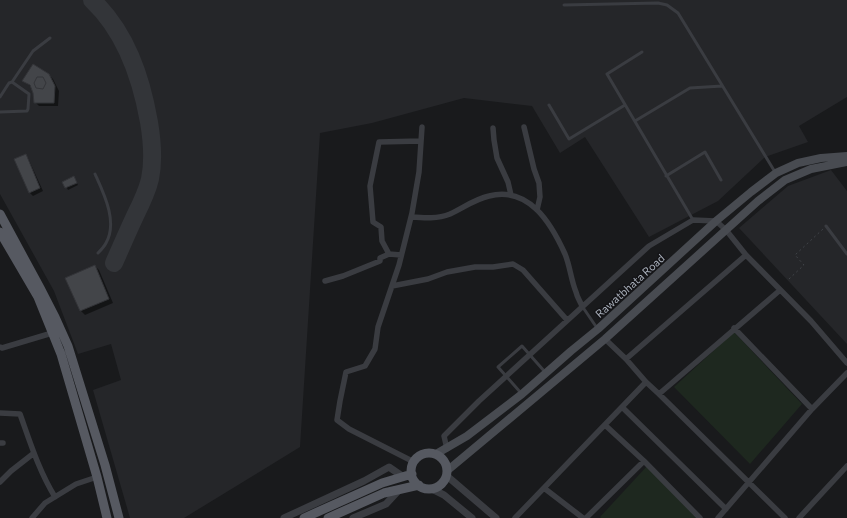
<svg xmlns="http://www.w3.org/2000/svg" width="847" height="518" font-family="Commissioner,sans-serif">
	<rect width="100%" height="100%" fill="#191a1c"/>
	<!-- built -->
	<path fill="#252629" d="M0,0H847V97L799,126L808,142L765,157L718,201L649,237L585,137L560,153L532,106L464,98L372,123L320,133L300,447L184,518H130L93,390L121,380L111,344L78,354L54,291L0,194Z
		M831,170L847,191V344L739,228L788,186Z"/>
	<!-- green -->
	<path fill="#1e281f" d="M734,332L802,404L750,464L674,387Z
		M648,465L699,518H601L600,517Z"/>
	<!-- shadow -->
	<path fill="#0007" d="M49,75L53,79L59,91L58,106H39L35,102L34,93L31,87L24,80Z
		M26,156L28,158L43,191L33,196L30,193L16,160Z
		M74,178L78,185L68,190L64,182Z
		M95,266L99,270L113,303L85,315L81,311L67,278Z"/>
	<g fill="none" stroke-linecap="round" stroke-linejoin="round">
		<!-- taxiway -->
		<path stroke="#333539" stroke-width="18" d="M92,0C126,32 141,77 149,122C152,140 154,160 150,179C147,192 141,204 135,216C128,231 121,247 114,263"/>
	</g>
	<!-- building -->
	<path fill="#434549" stroke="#333438" d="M33,64L49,74L55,86L54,103H34L33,93L30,85L22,81Z
		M37,77H43L46,83L43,89L36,88L34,83Z
		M26,154L40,188L29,193L14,159Z
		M74,176L77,183L65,188L62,182Z
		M95,265L109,299L80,311L65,278Z"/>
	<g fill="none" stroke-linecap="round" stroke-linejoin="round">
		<!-- path -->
		<path stroke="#404348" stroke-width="1" stroke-dasharray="2 3" stroke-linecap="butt" d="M789,279L804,265L795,255L823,229"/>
		<!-- service -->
		<path stroke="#3a3c41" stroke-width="3" d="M564,5L658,3L667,5L678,13L775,172
			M642,52L607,74L693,220
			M12,82L33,51L50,38
			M0,97L9,83L12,82L29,94L28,109L27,111L0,112
			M549,105L569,139L625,105
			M635,121L690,88L722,86
			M95,174C104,194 118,222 106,243C104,247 101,250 98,253
			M666,176L705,152L721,180
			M826,226L847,254
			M582,306L597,328
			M521,393L498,367L522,346L545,372"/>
		<!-- minor -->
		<path stroke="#3a3c41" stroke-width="5.5" d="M524,127L534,169L539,183L540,197L537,210
			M493,128L494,140L497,158L508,182L511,195
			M411,217C424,218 438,219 450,214C463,208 475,199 489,196C529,186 551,223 565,254C570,266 571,280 576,292C577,297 580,301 582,306
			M389,254L382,241L381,227L373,222L370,186L379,142L421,141
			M325,281L343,276L380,261V258L389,254L401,255
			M392,286L428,279L447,272L475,267H493L513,264L523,270L567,320
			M734,328L812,409
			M605,339L626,359L646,382L659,394L785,518
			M0,347L2,348L52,333
			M626,359L746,255
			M659,394L779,291
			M622,407L726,509
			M0,413L20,414C30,442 39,471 55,497
			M605,425L644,461L700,518
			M0,443H3
			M447,449L444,436L479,401L649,246L693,220L716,221L726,230L746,255L811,321L847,363
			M414,462L349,429L337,420L340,401L346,372L365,366L375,349L378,327L399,265L412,213L419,172L422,127
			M0,482L11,471L34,453
			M544,488L583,518
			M32,518L45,503L76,484L97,477
			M515,518L646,382
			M586,518L644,461
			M718,518L812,409L847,373
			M799,518L847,466"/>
		<!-- tertiary -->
		<path stroke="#3a3c41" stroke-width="7" d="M447,476L496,518
			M432,489L444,495L472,518
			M284,518L364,481L389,467L402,476
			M353,518L386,504L399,490"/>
		<!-- secondary -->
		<path stroke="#484b51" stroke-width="8" d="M436,454L467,436L522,394L571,351L598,329L716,221L751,192L776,173L798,163L821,158L847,156
			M448,470L605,339L758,201L785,180L811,169L847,162"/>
		<!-- primary -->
		<path stroke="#565961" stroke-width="9" d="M0,214L40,288L55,317L68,346L105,465L119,518
			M0,232L38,297L61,354L97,477L107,518
			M411 471a18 18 0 1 1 36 0a18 18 0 1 1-36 0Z
			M304,518L382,483L412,474
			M328,518L384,493L419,485"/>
	</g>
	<g text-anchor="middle" stroke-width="3" stroke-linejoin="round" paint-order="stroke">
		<!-- street labels -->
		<g font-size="11" fill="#abb2bd" stroke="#141417">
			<text transform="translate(630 286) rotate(-42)" y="4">Rawatbhata Road</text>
		</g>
	</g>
</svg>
